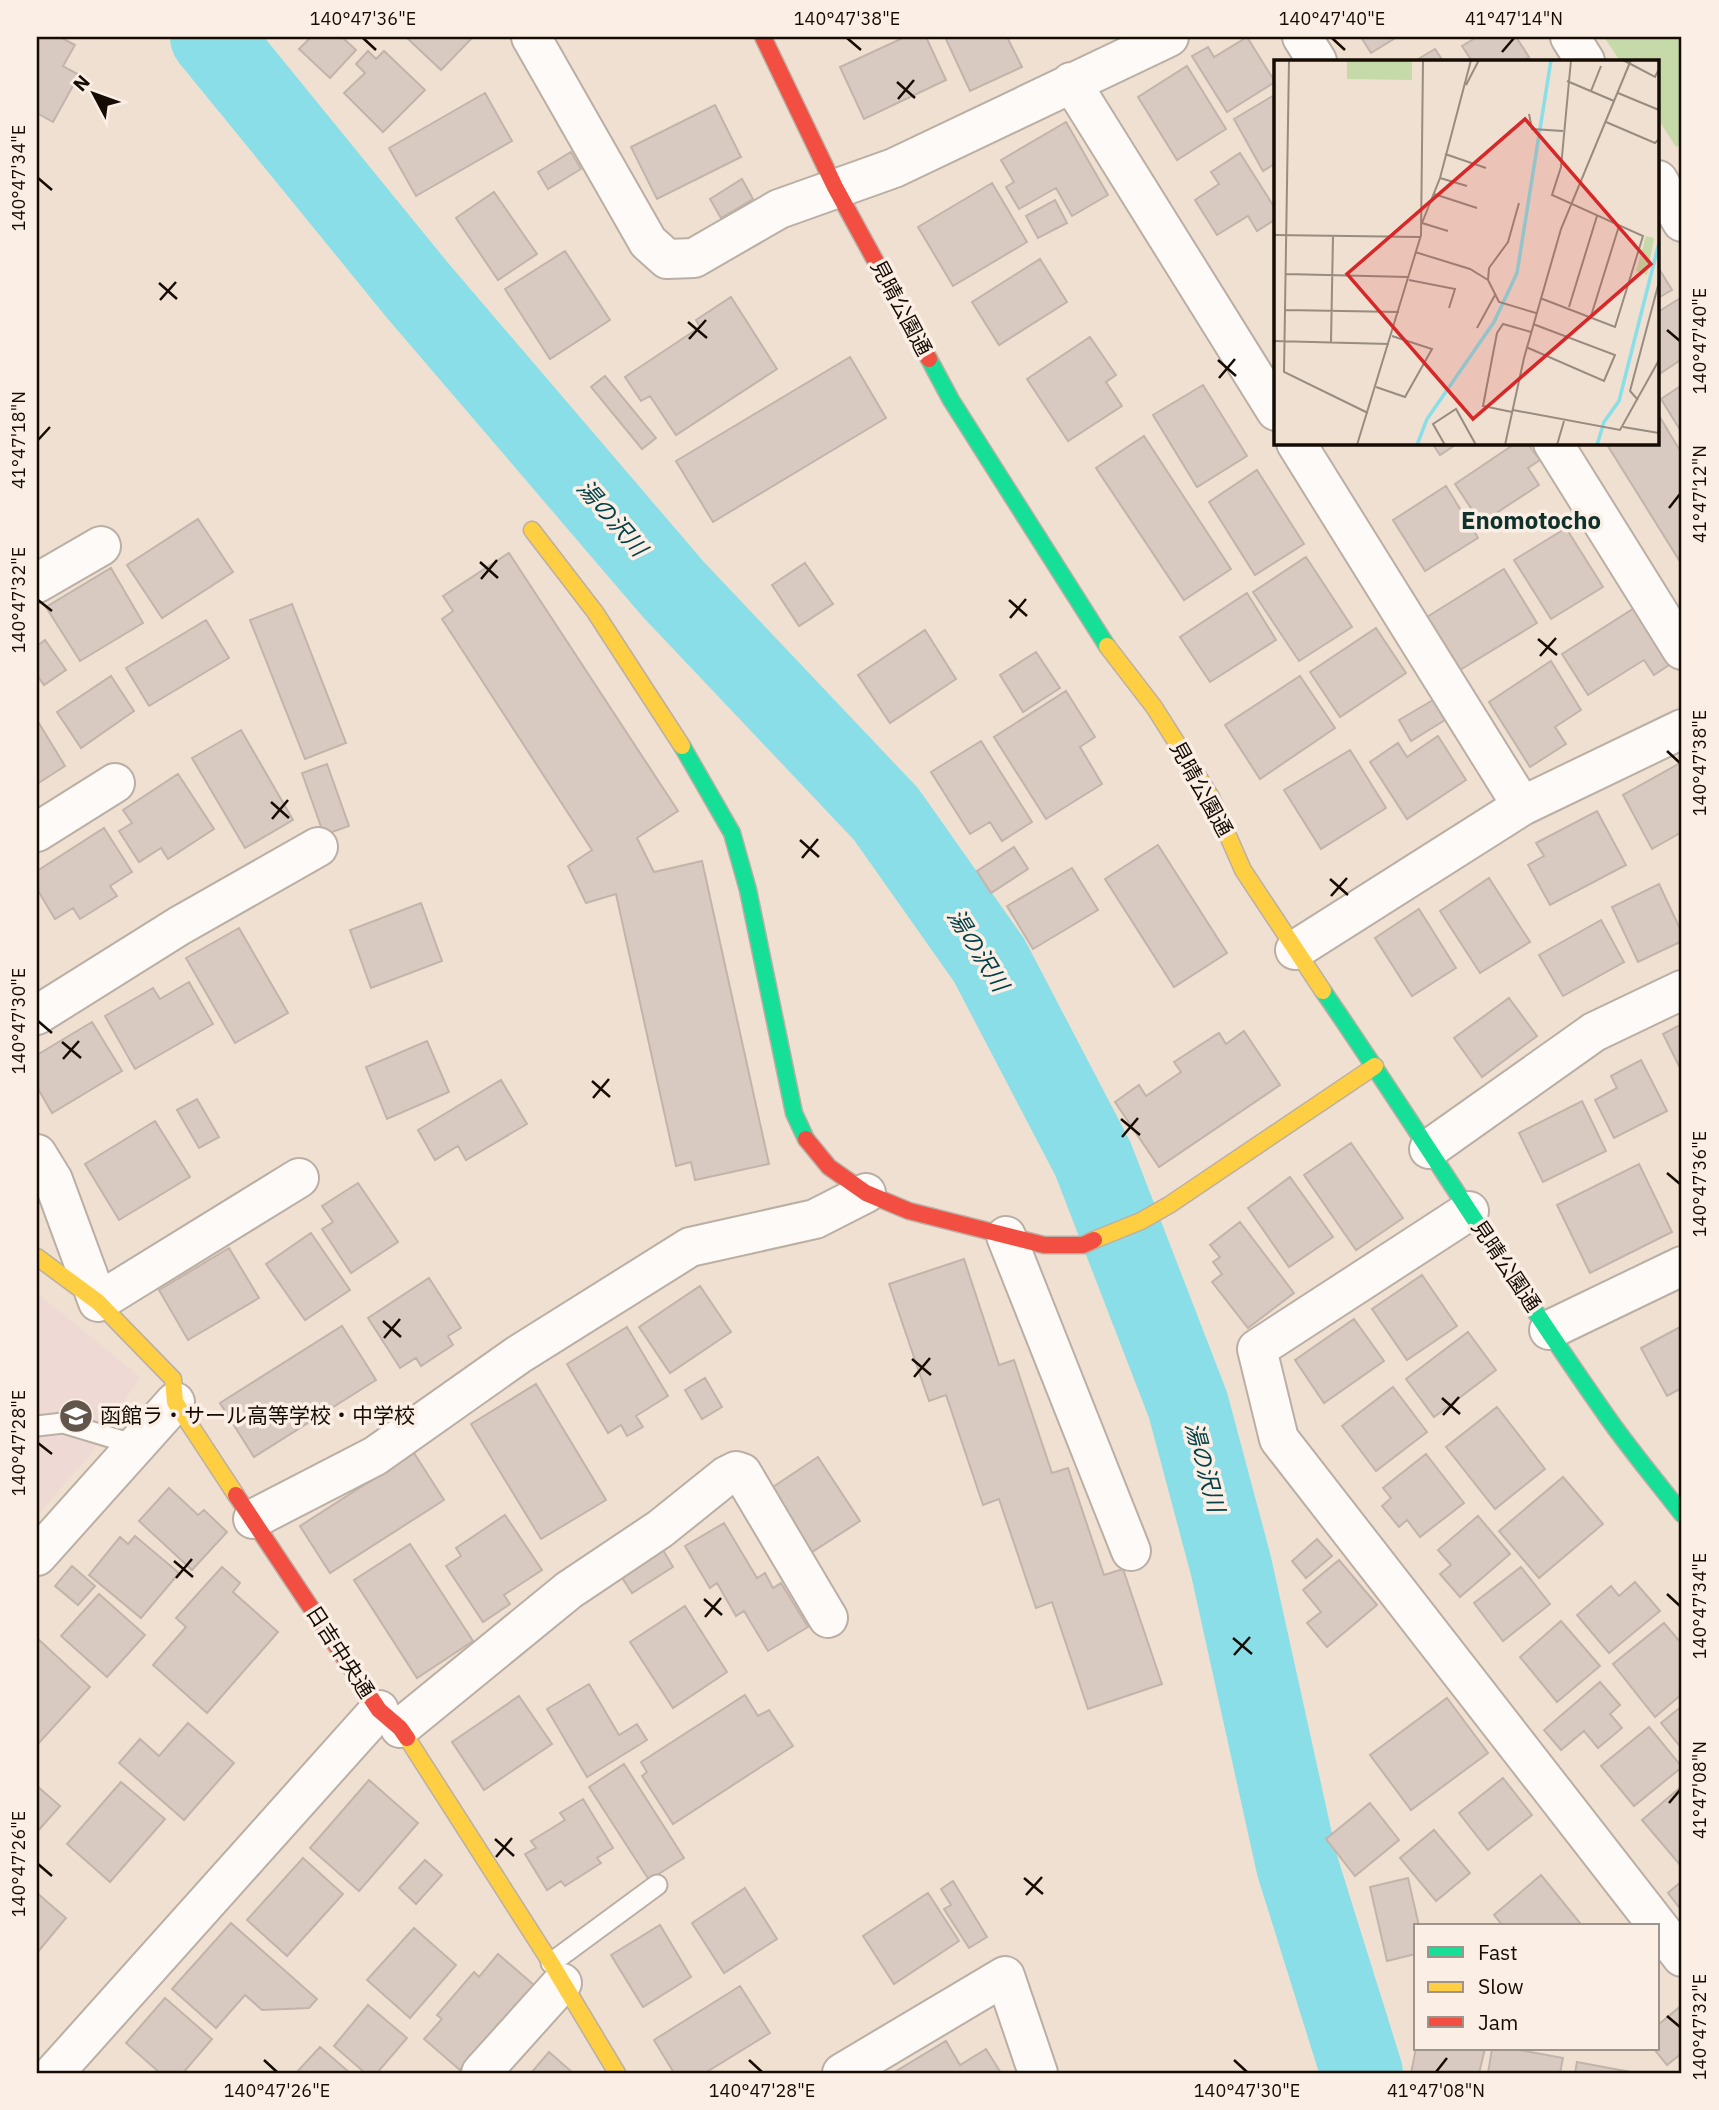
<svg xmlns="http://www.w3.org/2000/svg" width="1719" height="2110" font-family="'IBM Plex Sans','Noto Sans JP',sans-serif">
	<rect width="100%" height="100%" fill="#efe0d1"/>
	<!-- education -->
	<path fill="#eed9d5" d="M37,1293L140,1377L89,1456L37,1515Z"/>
	<!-- green -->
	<path fill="#c6daa9" d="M1604,37H1682V143L1676,147L1658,119V61H1620Z"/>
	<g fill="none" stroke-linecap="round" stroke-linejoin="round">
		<!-- river -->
		<path stroke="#89dee7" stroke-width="82" d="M211,37L418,291L673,589L886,814L989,960L1093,1159L1188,1405L1231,1566L1297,1865L1362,2073"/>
	</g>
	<!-- building -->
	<path fill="#d8cac1" stroke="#c2b4ab" stroke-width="2" d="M37,37H60L75,45L63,66L79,75L53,122L37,113Z
		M311,37H342L356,50L330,78L299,49Z
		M406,37H473L441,70Z
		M905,37H926L946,80L864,119L840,67Z
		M945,37H1007L1022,67L970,91Z
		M1247,37L1275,82L1227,112L1192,56L1208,47L1214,57Z
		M1361,37H1397L1371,53Z
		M1477,37H1516L1529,57L1523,61H1472L1462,46Z
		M1435,49L1443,61H1415Z
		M368,51L376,59L384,51L425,90L383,132L344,93L365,73L356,64Z
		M1187,66L1226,129L1177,160L1138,97Z
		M485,93L512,141L416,196L389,148Z
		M1276,94V163L1263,171L1234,119Z
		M715,105L741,157L657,199L631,147Z
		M1066,122L1108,195L1072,216L1056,188L1019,209L1006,187L1014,182L1001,160Z
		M571,152L581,169L548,189L538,172Z
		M1240,153L1276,210V219L1257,231L1248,216L1217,235L1195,200L1219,184L1211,172Z
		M742,179L753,199L721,218L710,199Z
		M992,183L1027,242L953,286L918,227Z
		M494,192L537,254L498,280L456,218Z
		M1055,200L1067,223L1038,238L1026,216Z
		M565,251L610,320L550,359L505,289Z
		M1040,259L1067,302L999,345L972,302Z
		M1658,267L1672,290L1658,298Z
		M731,297L777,369L676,435L650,396L641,401L625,377L700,327L696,320Z
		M1682,297V359L1658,375V312Z
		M1090,337L1116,375L1106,382L1122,406L1068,441L1027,379Z
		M850,357L886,418L713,522L676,461Z
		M605,376L656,438L642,449L591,387Z
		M1203,385L1247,456L1197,487L1153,415Z
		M1682,385V433L1661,399Z
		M1658,414L1682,454V558L1679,560L1606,443H1658Z
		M1144,436L1231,569L1184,600L1096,468Z
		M1432,443H1458L1440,455Z
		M1516,443H1527L1540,460L1528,468L1539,485L1481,523L1455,484Z
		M1257,470L1304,544L1255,575L1209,502Z
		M1446,486L1478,538L1425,571L1393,520Z
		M198,519L233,572L162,618L127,565Z
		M1566,528L1603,587L1551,619L1514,560Z
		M509,553L678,811L637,838L654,872L702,861L769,1164L695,1180L691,1162L676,1166L616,894L586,903L568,866L592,850L442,619L453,611L443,596Z
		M1306,557L1352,627L1299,661L1253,592Z
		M805,563L833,604L799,626L772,585Z
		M111,568L143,623L80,661L46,607Z
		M1504,569L1537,623L1460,670L1427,617Z
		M1247,593L1276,640L1210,682L1180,637Z
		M292,604L346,743L305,759L250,620Z
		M1636,607L1672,663L1654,675L1644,660L1588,695L1562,654Z
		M206,620L229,658L149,706L126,668Z
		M1376,628L1406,673L1340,717L1310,672Z
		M925,630L956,679L890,723L858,675Z
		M45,640L66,670L44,685L37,675V646Z
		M1036,652L1060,688L1023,712L1000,675Z
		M1551,661L1581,710L1555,727L1566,744L1530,767L1489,702Z
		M111,676L134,711L81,748L57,712Z
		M1300,676L1335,728L1260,779L1225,725Z
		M1066,691L1095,737L1080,747L1102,784L1046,819L994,737Z
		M1433,700L1445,720L1411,741L1399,720Z
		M37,720L65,766L37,784Z
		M241,730L293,820L245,848L192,758Z
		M1438,736L1466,780L1407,819L1370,762L1398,743L1407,757Z
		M981,741L1032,822L1002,841L990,822L970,834L931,772Z
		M1350,750L1386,808L1321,849L1284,790Z
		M1682,762V832L1652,849L1623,795Z
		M327,764L349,826L324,835L302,773Z
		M178,774L214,829L168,859L161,848L139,862L119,831L132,823L123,810Z
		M1597,811L1626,865L1550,905L1528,865L1544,856L1536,843Z
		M104,828L132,872L110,886L117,896L80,919L73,908L55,919L37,889V871Z
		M1158,845L1227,953L1174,987L1105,879Z
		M1014,847L1028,869L991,893L977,871Z
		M1072,868L1098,910L1033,949L1007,906Z
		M1489,878L1530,942L1480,973L1440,911Z
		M1659,884L1682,933V941L1638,962L1612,907Z
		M421,903L442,961L371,988L350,930Z
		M1419,909L1456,968L1412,996L1375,938Z
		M1601,920L1624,962L1563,996L1539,955Z
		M239,928L288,1013L235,1043L186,958Z
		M189,982L213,1024L135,1069L105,1016L153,988L160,999Z
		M1509,998L1537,1036L1482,1077L1454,1038Z
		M92,1022L122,1071L52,1113L37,1087V1055Z
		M1682,1024V1072L1663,1034Z
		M1244,1031L1280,1085L1159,1167L1115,1102L1139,1085L1146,1096L1181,1072L1174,1062L1219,1033L1226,1044Z
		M427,1041L449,1092L387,1119L366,1067Z
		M1641,1060L1667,1111L1614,1138L1595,1100L1617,1088L1611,1076Z
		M501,1080L527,1124L466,1160L458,1146L435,1160L418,1130Z
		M197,1099L219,1137L199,1148L177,1110Z
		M1582,1101L1606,1151L1543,1182L1519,1133Z
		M155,1121L190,1177L119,1220L85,1164Z
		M1351,1143L1403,1218L1356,1250L1304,1175Z
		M1639,1164L1672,1232L1590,1273L1557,1205Z
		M1290,1177L1333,1237L1289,1267L1248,1208Z
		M358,1183L398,1242L351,1273L322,1229L333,1222L322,1206Z
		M1240,1222L1294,1293L1248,1328L1212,1282L1222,1274L1213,1262L1220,1257L1210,1245Z
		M311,1233L350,1290L305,1320L266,1264Z
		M229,1248L259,1298L188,1340L159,1290Z
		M964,1259L999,1365L1014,1360L1052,1473L1068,1468L1104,1575L1123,1569L1162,1684L1088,1709L1052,1602L1036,1608L999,1499L983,1505L946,1395L929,1401L889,1284Z
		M1422,1275L1457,1326L1407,1360L1372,1309Z
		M429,1278L461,1328L448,1336L453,1345L421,1366L416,1358L400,1368L368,1318Z
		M700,1286L731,1332L670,1373L639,1327Z
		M1354,1319L1384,1361L1324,1403L1295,1360Z
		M342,1326L376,1380L254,1457L220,1403Z
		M1682,1326V1388L1667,1396L1641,1348Z
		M627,1327L668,1396L636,1416L643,1427L627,1436L621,1425L608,1433L567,1364Z
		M1468,1332L1496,1370L1434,1417L1406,1379Z
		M705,1378L722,1407L702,1419L685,1390Z
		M536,1384L606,1500L541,1539L471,1424Z
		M1393,1387L1427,1432L1376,1471L1342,1426Z
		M1497,1407L1545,1469L1495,1509L1446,1447Z
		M414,1453L444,1500L330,1573L300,1526Z
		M1426,1454L1464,1503L1420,1537L1407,1520L1399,1527L1382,1506L1391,1498L1383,1488Z
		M818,1457L860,1521L809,1554L767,1491Z
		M1563,1477L1603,1524L1539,1578L1499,1531Z
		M169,1488L198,1515L204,1510L227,1532L192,1570L139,1521Z
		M505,1515L542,1570L504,1595L510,1604L483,1622L446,1566L461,1556L456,1548Z
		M1478,1516L1510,1554L1460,1597L1440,1574L1451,1565L1438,1550Z
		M724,1523L757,1578L765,1573L773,1588L781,1583L808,1627L768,1651L744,1611L736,1616L717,1583L710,1588L685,1546Z
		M135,1536L179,1573L141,1618L89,1575L120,1537L128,1544Z
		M1317,1539L1332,1556L1306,1578L1292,1561Z
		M410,1544L473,1641L417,1678L354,1580Z
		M663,1550L673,1567L632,1593L621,1576Z
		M1339,1560L1377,1605L1327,1647L1307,1623L1321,1612L1303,1590Z
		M72,1566L95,1586L78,1605L55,1586Z
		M222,1567L240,1583L233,1592L278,1632L207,1713L153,1665L186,1627L176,1618Z
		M1521,1567L1550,1604L1503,1641L1474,1603Z
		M1635,1582L1660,1611L1609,1653L1577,1615L1611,1586L1619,1596Z
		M99,1594L145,1635L107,1677L61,1636Z
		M685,1606L727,1672L673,1708L630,1642Z
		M1561,1621L1600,1666L1557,1702L1520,1657Z
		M1664,1623L1682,1644V1694L1655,1717L1613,1664Z
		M37,1638L90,1687L37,1745Z
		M1600,1682L1620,1705L1610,1714L1622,1728L1598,1748L1584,1731L1561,1750L1544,1730Z
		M589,1684L619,1735L637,1724L647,1740L587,1777L547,1709Z
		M745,1695L758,1716L769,1710L793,1746L673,1824L642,1776L647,1772L641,1762Z
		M519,1696L552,1744L484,1790L452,1742Z
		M1447,1698L1488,1753L1411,1810L1370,1755Z
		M1682,1706V1749L1661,1723Z
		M188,1723L234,1763L184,1820L119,1763L140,1739L159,1756Z
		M1649,1727L1682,1767L1634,1806L1601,1766Z
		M624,1764L684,1858L649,1880L589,1787Z
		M1503,1778L1532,1815L1488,1850L1459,1813Z
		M369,1780L418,1823L359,1891L310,1848Z
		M121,1782L165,1819L110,1882L67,1844Z
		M37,1786L60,1806L37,1832Z
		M1682,1786V1865L1681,1866L1642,1820Z
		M583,1799L613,1848L597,1858L601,1863L565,1886L561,1881L547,1890L525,1854L536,1848L531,1841L565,1820L560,1813Z
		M1370,1803L1399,1840L1355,1876L1326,1839Z
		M1434,1830L1470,1873L1436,1901L1400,1858Z
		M303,1858L343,1894L287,1956L247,1920Z
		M425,1860L442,1875L416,1904L399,1888Z
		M1541,1875L1580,1923L1576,1926H1503L1494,1915Z
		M1408,1878L1419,1926H1416V1954L1387,1961L1370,1887Z
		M953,1881L987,1937L969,1948L944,1909L951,1905L941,1889Z
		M1682,1881V1911L1668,1893Z
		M745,1888L777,1939L724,1973L692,1923Z
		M37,1893L66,1918L37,1953Z
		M928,1893L959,1941L894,1984L863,1936Z
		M231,1923L317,1999L309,2008L262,2010L245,1995L216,2028L172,1989Z
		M660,1925L691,1977L643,2007L611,1955Z
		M414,1928L456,1965L410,2018L367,1980Z
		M498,1954L534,1985L460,2070L424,2039L442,2019L437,2015L474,1972L479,1977Z
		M740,1986L770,2033L705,2073H674L654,2040Z
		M165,1998L212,2039L183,2073H160L126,2043Z
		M368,2005L407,2038L377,2073H365L334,2046Z
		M1682,2005V2053L1667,2065L1654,2049H1658V2025Z
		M946,2041L960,2065L986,2049L1001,2073H893Z
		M320,2047L350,2073H296Z
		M1416,2048V2049H1485L1479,2073H1411Z
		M1492,2049H1514L1563,2058L1560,2073H1488Z
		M549,2052L573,2073H531Z
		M1577,2062L1636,2073H1575Z"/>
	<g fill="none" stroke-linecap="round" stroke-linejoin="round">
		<!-- lane casing -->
		<g stroke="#bbafa4" stroke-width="23">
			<path id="lane" d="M37,1426L63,1423L136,1445
				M551,1963L657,1885"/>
		</g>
		<!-- street casing -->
		<g stroke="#bbafa4" stroke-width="42">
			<path id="street" d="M531,37L648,242L667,259L694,258L779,209L894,168L1169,37
				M1302,37L1317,61
				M1570,37L1585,61
				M1071,82L1276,411
				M1658,180L1682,222
				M1296,443L1522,806
				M1553,443L1682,650
				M37,583L101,546
				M37,832L115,783
				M1295,950L1522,806L1682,729
				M37,1015L179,926L318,847
				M1429,1149L1594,1032L1682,990
				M37,1154L53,1180L98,1302L299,1178
				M1469,1211L1257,1349L1279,1439L1682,1957
				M1006,1236L1131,1551
				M1549,1330L1682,1266
				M253,1519L375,1456L518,1355L690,1247L815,1219L866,1193
				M37,1556L175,1402
				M400,1728L569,1590L660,1529L726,1476L736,1471L742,1473L828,1618
				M54,2073L379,1710
				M481,2073L562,1983
				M842,2073L1005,1976L1038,2073"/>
		</g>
		<!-- fast casing -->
		<g stroke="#bbafa4" stroke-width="19">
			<path id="fast" d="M929,359L951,400L1107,646
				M682,746L732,833L748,890L794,1113L806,1139
				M1323,991C1418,1129 1505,1271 1601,1408C1626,1445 1655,1479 1682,1514"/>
		</g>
		<!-- slow casing -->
		<g stroke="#bbafa4" stroke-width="19">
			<path id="slow" d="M532,530L595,612L682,746
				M1107,646L1154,707L1211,797L1243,870L1323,991
				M1094,1240L1141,1221L1169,1205L1375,1066
				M37,1257L98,1302L173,1379L175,1402L236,1495
				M407,1738L551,1963L617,2073"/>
		</g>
		<!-- jam casing -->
		<g stroke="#bbafa4" stroke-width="19">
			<path id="jam" d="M763,37L835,187L929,359
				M806,1139L829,1167L866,1193L909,1211L1044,1245H1083L1094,1240
				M236,1495L379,1710L400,1728L407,1738"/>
		</g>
		<!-- lane -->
		<use href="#lane" stroke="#fdfaf8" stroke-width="19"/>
		<!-- street -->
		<use href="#street" stroke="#fdfaf8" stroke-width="38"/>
		<!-- fast -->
		<use href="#fast" stroke="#16e098" stroke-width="16"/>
		<!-- slow -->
		<use href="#slow" stroke="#ffcf43" stroke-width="16"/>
		<!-- jam -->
		<use href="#jam" stroke="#f24e42" stroke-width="16"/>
	</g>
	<!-- ticks -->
	<path fill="none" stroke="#160c04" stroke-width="2.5" d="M363,38L376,50M847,38L861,50M1332,38L1345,50M1502,52L1514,38M897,82L915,98M898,99L914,80M38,178L52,190M159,283L177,299M160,300L176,282M688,322L707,338M1667,330L1680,341M689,339L706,320M1218,360L1236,376M1219,378L1235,359M38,440L50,427M1669,508L1680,494M480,562L498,578M481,579L497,560M38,600L52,611M1009,600L1027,616M1010,618L1026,599M1538,639L1557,655M1540,656L1556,638M1667,751L1680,763M271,802L289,818M272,819L288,800M800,840L819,857M802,858L818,839M1330,879L1348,895M1331,896L1347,878M38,1021L52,1033M62,1042L81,1058M63,1059L79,1041M592,1081L610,1097M593,1098L609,1079M1121,1119L1140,1135M1122,1137L1138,1118M1667,1173L1680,1184M383,1321L401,1337M384,1338L400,1319M912,1359L931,1375M914,1377L930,1358M1442,1398L1460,1414M1443,1415L1459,1397M38,1443L52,1454M174,1561L193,1577M176,1578L192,1559M1667,1594L1680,1606M704,1599L722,1615M705,1617L721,1598M1233,1638L1252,1654M1234,1655L1250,1637M1669,1803L1680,1790M495,1839L514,1856M496,1857L512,1838M38,1864L52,1876M1024,1878L1043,1894M1026,1895L1042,1877M1667,2016L1680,2027M264,2060L277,2072M749,2060L762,2072M1234,2060L1247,2072M1436,2072L1447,2058"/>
	<!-- icons -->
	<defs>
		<g id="school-disc" transform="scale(1.75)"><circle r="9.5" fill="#62564c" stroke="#fbefe5"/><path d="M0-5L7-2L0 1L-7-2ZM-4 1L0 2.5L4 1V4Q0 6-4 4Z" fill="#fff"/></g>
	</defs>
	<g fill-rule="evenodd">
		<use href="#school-disc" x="76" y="1416"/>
	</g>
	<g text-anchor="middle" stroke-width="7" stroke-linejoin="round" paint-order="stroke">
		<!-- street labels -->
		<g font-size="21" fill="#160c04" stroke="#fbefe5">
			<text transform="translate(901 308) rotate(62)" y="7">見晴公園通</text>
			<text transform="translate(1201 789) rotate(61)" y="7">見晴公園通</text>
			<text transform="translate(1506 1266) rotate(56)" y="7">見晴公園通</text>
			<text transform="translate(340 1652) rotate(57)" y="7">日吉中央通</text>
		</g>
		<!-- poi labels -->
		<g font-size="21" fill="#160c04" stroke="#fbefe5" text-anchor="start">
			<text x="100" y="1423">函館ラ・サール高等学校・中学校</text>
		</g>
		<!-- water labels -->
		<g font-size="23" font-style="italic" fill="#04424a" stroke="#fbefe5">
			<text transform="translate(612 518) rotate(49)" y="8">湯の沢川</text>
			<text transform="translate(978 950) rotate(58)" y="8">湯の沢川</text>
			<text transform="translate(1205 1467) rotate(75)" y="8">湯の沢川</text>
		</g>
		<!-- quarter labels -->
		<g font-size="24" font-weight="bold" fill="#0f302b" stroke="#fbefe5">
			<text x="1531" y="529">Enomotocho</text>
		</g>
	</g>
	<!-- overview -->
	<g transform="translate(1274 60)">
		<rect width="385" height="385" fill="#efe0d1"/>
		<path d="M73,0H138V20L73,19ZM372,176L380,178L373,215L362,211Z" fill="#c6daa9"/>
		<path fill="none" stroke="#89dee7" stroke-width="3.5" d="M143,385L153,359L220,262L243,213L277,0M323,385L330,362L345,341L385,183"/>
		<path fill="none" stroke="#988b7f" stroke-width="2" d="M15,0L10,312L94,353M349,0L381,17L385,9M293,21L340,41M192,25L205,0M317,31L327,6M344,33L385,50M255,54L258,69L289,71M332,62L381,83L385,79M171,94L212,108M166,118L193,126M160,134L203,148M245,143L234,182L215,208L214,220L225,242L262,253M174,171L148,163L166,118L197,0M0,175L146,177M141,192L196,209L214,220M12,214L134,217M135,220L181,229L175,248M266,238L341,267L369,176L278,135L287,107L297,0M295,247L323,156M11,250L125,252M317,256L345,166M203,268L221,235M0,281L115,284M57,282L59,176M252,287L330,321L341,295L259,264M102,327L131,337L158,289L118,276M364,340L356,331L385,222M239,350L346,370L385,300M238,352L209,346L223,273L229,264L257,272M349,367L385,373M83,385L147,175L149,0M171,385L159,364L182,349L202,385M231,385L250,298L287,169L357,0M283,385L290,361"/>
		<path fill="#d62828" fill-opacity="0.15" stroke="#d62828" stroke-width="3.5" d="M251,59L377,204L199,359L73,214Z"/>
		<rect width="385" height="385" fill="none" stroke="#160c04" stroke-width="3.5"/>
	</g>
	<!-- border -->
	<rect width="1719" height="2110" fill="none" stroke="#fbefe5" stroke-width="77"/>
	<!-- legend -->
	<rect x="1414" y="1924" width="245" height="126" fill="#fbefe5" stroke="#9f948b" stroke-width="2"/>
	<rect x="1428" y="1947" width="35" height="10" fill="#16e098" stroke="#9f948b" stroke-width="2"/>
	<text x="1478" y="1960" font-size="21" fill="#160c04">Fast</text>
	<rect x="1428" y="1982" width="35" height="10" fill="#ffcf43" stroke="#9f948b" stroke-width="2"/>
	<text x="1478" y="1994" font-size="21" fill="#160c04">Slow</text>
	<rect x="1428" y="2017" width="35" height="10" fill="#f24e42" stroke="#9f948b" stroke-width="2"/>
	<text x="1478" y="2030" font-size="21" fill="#160c04">Jam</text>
	<!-- north arrow -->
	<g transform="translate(94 94) rotate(311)" stroke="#fbefe5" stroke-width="5" paint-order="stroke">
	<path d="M0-5L12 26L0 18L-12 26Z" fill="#160c04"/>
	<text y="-10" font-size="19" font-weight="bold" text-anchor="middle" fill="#160c04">N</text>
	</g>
	<rect x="38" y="38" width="1642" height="2034" fill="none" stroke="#160c04" stroke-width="2.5"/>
	<g font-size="18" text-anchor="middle" fill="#160c04">
		<text x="363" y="25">140°47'36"E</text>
		<text x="847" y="25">140°47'38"E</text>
		<text x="1332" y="25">140°47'40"E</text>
		<text x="1514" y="25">41°47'14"N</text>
		<text transform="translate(19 178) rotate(-90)" y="6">140°47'34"E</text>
		<text transform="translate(1700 341) rotate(-90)" y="6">140°47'40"E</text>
		<text transform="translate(19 440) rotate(-90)" y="6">41°47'18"N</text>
		<text transform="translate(1700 494) rotate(-90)" y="6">41°47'12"N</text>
		<text transform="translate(19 600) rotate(-90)" y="6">140°47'32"E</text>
		<text transform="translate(1700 763) rotate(-90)" y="6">140°47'38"E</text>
		<text transform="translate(19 1021) rotate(-90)" y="6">140°47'30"E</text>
		<text transform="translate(1700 1184) rotate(-90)" y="6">140°47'36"E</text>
		<text transform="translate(19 1443) rotate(-90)" y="6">140°47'28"E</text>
		<text transform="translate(1700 1606) rotate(-90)" y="6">140°47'34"E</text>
		<text transform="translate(1700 1790) rotate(-90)" y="6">41°47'08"N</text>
		<text transform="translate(19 1864) rotate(-90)" y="6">140°47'26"E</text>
		<text transform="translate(1700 2027) rotate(-90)" y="6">140°47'32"E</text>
		<text x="277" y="2097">140°47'26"E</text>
		<text x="762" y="2097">140°47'28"E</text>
		<text x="1247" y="2097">140°47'30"E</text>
		<text x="1436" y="2097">41°47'08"N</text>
	</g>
</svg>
